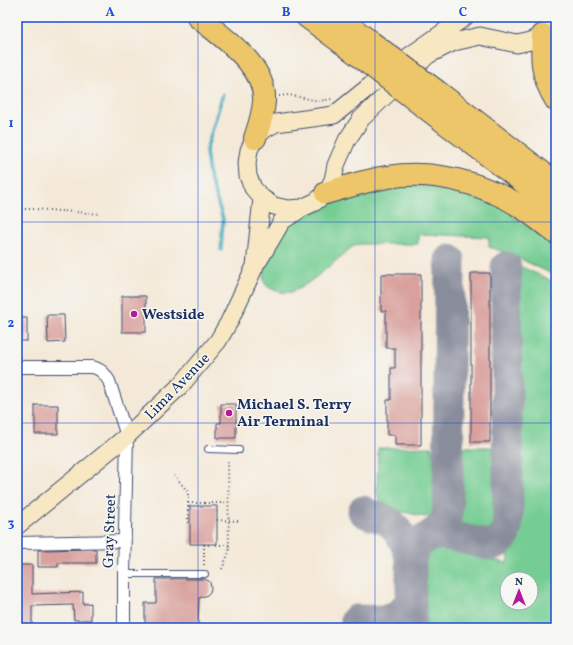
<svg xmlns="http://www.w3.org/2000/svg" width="573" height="645" font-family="Vollkorn,serif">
	<rect width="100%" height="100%" fill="#f6f6f2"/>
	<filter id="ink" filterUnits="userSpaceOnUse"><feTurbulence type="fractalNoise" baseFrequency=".025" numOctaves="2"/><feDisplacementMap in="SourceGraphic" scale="8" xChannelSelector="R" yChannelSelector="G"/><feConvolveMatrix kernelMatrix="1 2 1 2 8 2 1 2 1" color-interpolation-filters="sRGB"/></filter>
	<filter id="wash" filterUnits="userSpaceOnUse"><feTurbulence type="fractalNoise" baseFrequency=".012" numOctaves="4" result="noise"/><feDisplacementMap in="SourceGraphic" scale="16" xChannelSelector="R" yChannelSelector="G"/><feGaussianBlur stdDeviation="0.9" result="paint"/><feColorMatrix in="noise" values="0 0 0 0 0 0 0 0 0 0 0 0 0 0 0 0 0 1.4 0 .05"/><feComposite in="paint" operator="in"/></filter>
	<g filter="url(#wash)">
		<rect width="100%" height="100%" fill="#f4e9d8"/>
		<!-- green -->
		<path fill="#75cd93" stroke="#487e78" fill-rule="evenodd" d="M422,185L451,187L499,205L556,248V276L510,254L489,247V237L418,234V244H360L352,247C339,258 306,288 291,292C286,293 278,292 274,290C269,288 264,285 264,280C262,269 282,231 290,223C294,219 301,217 306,214C341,195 383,187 422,185Z
			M522,267L548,279L556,285V628H423L424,558L429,552L441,549L507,563L515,531L517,274L519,269ZM507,579H531V603H507Z
			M432,447V455H440C440,466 442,501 438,509C436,514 430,516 425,517L386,508C379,504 378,499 377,491L378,448Z
			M455,447H499V528L497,532L495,533C483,533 461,527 455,517Z"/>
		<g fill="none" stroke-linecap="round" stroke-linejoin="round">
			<!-- stream -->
			<path stroke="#41abc0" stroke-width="3.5" d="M221,250L223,219L209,175L206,151L223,94"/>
			<!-- taxiway -->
			<path stroke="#888c9b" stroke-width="31" d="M363,511C371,517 379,516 386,520C400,528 407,546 411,560
				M430,536L443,534L489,545C507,544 508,527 508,513L506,267
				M356,620C381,620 399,625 411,598
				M411,628V560C416,536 432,540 443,524C447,519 447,512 448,506L450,260"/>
		</g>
		<g id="blocks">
			<!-- building -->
			<path fill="#d9a09d" d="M471,273H490V442H471Z
				M381,274H421V445H395V435H387V400H391V368H395V348H386V311H381Z
				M122,296H146V332H122Z
				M47,315H64L65,342L48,343Z
				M17,318H27V341H17Z
				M221,404H236V438H217V423H221Z
				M35,405H58V434H35Z
				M190,506H217V544H190Z
				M96,549V563H58V567H38V550Z
				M19,565H32V594L83,592V604L91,603V620H74L73,605L32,606V628H20Z
				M156,579H205L210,582L211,588L210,592L207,595L199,598L198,628H145V603H156Z"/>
		</g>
	</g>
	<g filter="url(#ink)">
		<use href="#blocks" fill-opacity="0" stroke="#3c4b70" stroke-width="1"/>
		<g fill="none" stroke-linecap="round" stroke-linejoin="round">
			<!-- lane casing -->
			<g stroke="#3c4b70" stroke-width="8">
				<path id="lane" d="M208,449L239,450
					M124,574H205"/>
			</g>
			<!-- street casing -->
			<g stroke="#3c4b70" stroke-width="14">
				<path id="street" d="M17,367H92C101,369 104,373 109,381L127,436L124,574V628
					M17,543L124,541"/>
			</g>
			<!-- secondary casing -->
			<g stroke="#3c4b70" stroke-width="19">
				<path id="secondary" d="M465,17L391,69L334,115L276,123L265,129L255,138L249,150L247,163L248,176L253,188L262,198L274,206L288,209L302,208L315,202L326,193L333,180L336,165L347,140L361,119L428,55L454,42L480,36L517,44L531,41L543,35L553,25L556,19
					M259,260L282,221L302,208
					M17,526L127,436L182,384L218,341L229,322L255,266L262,198"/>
			</g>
			<!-- highway casing -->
			<g stroke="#3c4b70" stroke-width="24">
				<path id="highway" d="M198,17C223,38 267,66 264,102C263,115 259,126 255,138
					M307,17L358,55
					M338,17L372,43
					M543,35C541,60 542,78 556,100
					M438,92L556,183
					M423,106L556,207
					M326,193C346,187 367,180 388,177C423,171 462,178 495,193C517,202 537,218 556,233"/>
			</g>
			<!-- path -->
			<path stroke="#3c4b70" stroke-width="2" stroke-dasharray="1 3" stroke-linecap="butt" d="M279,96L289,95L319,101L332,99
				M17,209H36L100,214
				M174,475L188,492V524
				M188,503H228
				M217,520L239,521
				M204,545H229
				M204,565V544
				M222,569L229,552L228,459"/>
			<!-- lane -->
			<use href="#lane" stroke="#fff" stroke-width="6"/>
			<!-- street -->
			<use href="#street" stroke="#fff" stroke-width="12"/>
			<!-- secondary -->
			<use href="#secondary" stroke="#f7e8c3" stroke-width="17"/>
			<!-- highway -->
			<use href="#highway" stroke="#ecc669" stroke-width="22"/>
			<!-- highway-bridge casing -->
			<g stroke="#3c4b70" stroke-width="24" stroke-linecap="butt">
				<path id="highway-bridge" d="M372,43L438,92
					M358,55L423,106"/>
			</g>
			<!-- highway-bridge -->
			<use href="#highway-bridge" stroke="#ecc669" stroke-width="22"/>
		</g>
	</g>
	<!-- grid -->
	<path fill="none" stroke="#1d4ed8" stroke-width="1" stroke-opacity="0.55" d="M198,17V628M375,17V628M17,222H556M17,423H556"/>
	<!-- markers -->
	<g fill="#b5179e" stroke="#f6f6f2" stroke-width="1.5">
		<circle cx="134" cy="314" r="4"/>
		<circle cx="229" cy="413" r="4"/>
	</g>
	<g text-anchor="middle" stroke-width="3" stroke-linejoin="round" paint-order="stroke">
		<!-- poi labels -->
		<g font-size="15" font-weight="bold" fill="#1b2f5e" stroke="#f6f6f2" text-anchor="start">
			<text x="142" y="319">Westside</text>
			<text x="237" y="409">Michael S. Terry<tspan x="237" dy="17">Air Terminal</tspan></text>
		</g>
		<!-- street labels -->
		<g font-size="15" fill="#1b2f5e" stroke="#f6f6f2">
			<text transform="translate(177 386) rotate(-46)" y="5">Lima Avenue</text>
			<text transform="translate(109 531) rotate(-88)" y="5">Gray Street</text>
		</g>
	</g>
	<!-- margin -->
	<rect width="573" height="645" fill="none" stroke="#f6f6f2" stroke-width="44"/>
	<!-- north arrow -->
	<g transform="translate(519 591)"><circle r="19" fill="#f6f6f2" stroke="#9ea6b7"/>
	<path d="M0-3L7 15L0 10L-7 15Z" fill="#b5179e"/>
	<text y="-6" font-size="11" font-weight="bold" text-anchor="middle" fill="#1b2f5e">N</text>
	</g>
	<rect x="22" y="22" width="529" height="601" fill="none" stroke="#1d4ed8" stroke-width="1.5"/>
	<g font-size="13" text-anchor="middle" font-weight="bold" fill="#1d4ed8">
		<text x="110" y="16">A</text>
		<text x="286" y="16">B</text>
		<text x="463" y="16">C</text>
		<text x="11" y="127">1</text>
		<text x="11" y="327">2</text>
		<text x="11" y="527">3</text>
	</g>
</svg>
